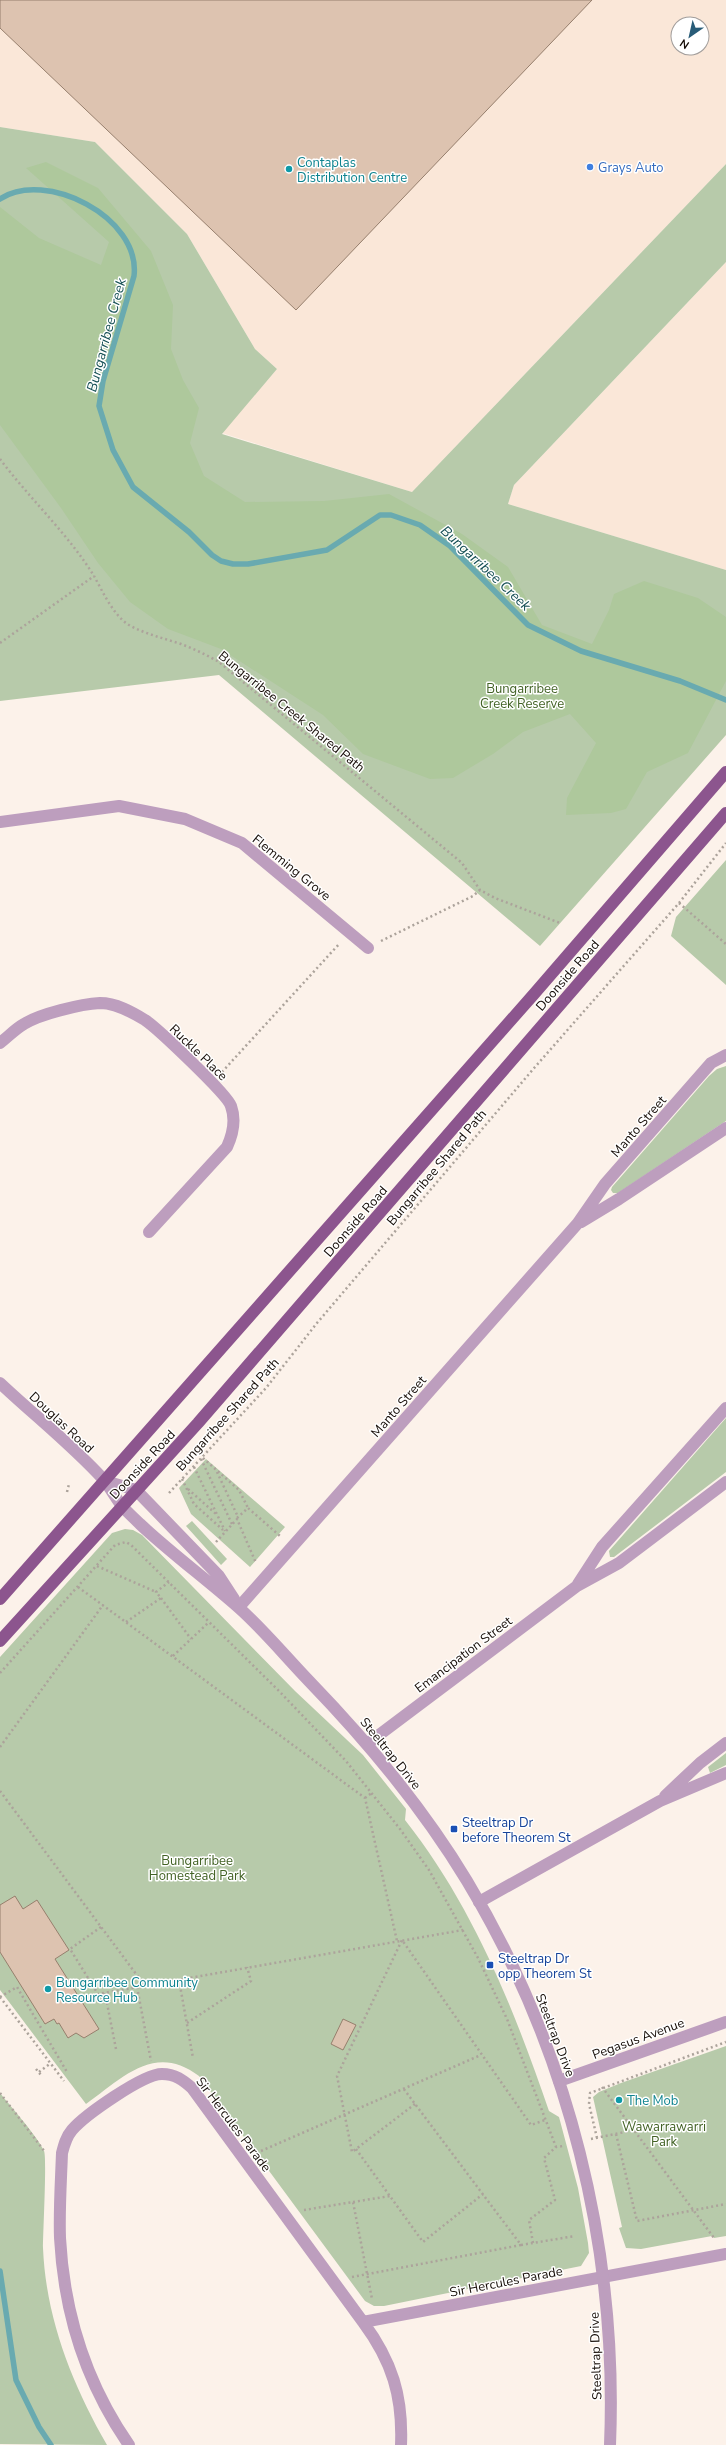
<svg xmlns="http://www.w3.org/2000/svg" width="726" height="2445" font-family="'Nunito Sans',sans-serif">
	<rect width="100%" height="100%" fill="#fcf2ea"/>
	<!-- built -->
	<path fill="#fae7d8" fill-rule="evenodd" d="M0,0H726V164L412,492L222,433L277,369L255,349L187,234L95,142L0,127ZM678,24H702V48H678Z
		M726,262V570L508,504L514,485Z"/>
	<!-- green -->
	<path fill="#b7caaa" d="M0,127L95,142L187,234L255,349L277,369L222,434L412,492L726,164V262L514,485L508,504L726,570V735L540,946L219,675L0,701Z
		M726,860V985L671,936L676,917Z
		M726,1066V1121L618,1193H613L611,1190L612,1187L709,1076L717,1069Z
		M726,1418V1472L614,1557H610L609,1551Z
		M206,1459L285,1527L250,1567L191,1514L179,1488Z
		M192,1521L227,1559L221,1565L186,1526Z
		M125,1529L133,1530L142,1535L295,1691L363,1755L406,1809L405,1820C473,1906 514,2009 549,2111L559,2117L578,2188L588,2243L589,2253L581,2266L384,2306H374L365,2301L199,2076C155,2042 122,2078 86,2104L0,1990V1657L112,1533Z
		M726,1753V1765L710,1773L708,1767Z
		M726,2046V2236L714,2238L712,2236L641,2249L626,2248L619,2228L622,2227L593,2097L599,2092L621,2083Z
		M0,2093C11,2107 38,2137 44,2151C47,2157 43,2233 43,2248C46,2319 72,2384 107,2445L0,2444Z"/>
	<!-- forest -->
	<path fill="#aec89c" d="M46,162L98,188L151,251L173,305L171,349L183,380L199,408L190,443L204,476L245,502L324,501L389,494L462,534L508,567L542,625L592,644L609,610L614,594L644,581L698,598L726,617V681L688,753L647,772L626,809L611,813L566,815L567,798L596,743L570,714L523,732L493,754L453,778L430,779L363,754L323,715L221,649L168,629L130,602L98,563L61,508L0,425V207L39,238L101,265L109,242L26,168Z"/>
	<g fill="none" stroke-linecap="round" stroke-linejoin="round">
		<!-- stream -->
		<path stroke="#69aab0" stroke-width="5.5" d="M0,199C45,169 141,217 134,276L103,381L99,406L113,450L133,487L189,532L212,555L221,561L233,564H248L327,550L380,515H391L420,525L450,546L528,625L581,651L680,681L726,700
			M0,2271L16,2380L39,2427L51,2445"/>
	</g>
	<!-- building -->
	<path fill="#ddc3b0" stroke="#967f6d" d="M0,0H592L296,310L0,28Z
		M15,1896L23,1909L37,1900L69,1950L55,1959L99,2029L84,2038L76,2033L68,2038L59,2023L57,2024L54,2019L45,2024L0,1952V1905Z
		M343,2019L356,2025L343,2050L331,2044Z"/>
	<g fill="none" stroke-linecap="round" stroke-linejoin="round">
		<!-- path -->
		<path stroke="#aca39b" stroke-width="2.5" stroke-dasharray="2 3" stroke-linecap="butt" d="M0,459C29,498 69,535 94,576C103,592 113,615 129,625C145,634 163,638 181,644C194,649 207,655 219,662L462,863L480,890L495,898L560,923
			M0,643L94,576
			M679,903L726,944
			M381,941L473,896L480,890
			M222,1072L340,943
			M203,1458L239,1490L248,1508
			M201,1459L232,1524
			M194,1467L225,1531
			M217,1472L238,1517
			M182,1479L194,1504L223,1530
			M188,1489L216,1514
			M67,1492L69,1484
			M169,1493L266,1388L317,1323L535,1067L679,903L726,843
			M237,1518L248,1508L280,1536
			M216,1542L237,1519L256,1563
			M97,1566L156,1592
			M78,1587L365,1798L397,1941
			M161,1598L191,1639
			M126,1622L161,1598L156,1592L169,1582
			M173,1656L208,1623
			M0,1673L115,1545L126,1542L131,1545L279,1691L346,1761L400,1829L429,1870L478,1958L507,2019L556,2147
			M0,1747L103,1605
			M0,1791L145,1986
			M365,1798L373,1792
			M101,1927L70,1949L98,1994L463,1930
			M179,1980L193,2058
			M137,1987L151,2061
			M105,1993L116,2049
			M0,1997L17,1987L67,2072
			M0,1997L64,2081
			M187,2023L251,1981L247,1967
			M36,2069L41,2075
			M39,2072L51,2063
			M602,2087L714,2238
			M0,2093L45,2152
			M415,2104L352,2152L337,2076L402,1940L531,2125L545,2120
			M616,2134L637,2221L726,2204
			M597,2138L589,2104L590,2093L726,2042
			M591,2139L634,2130
			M356,2149L423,2242L483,2194
			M261,2151L481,2055
			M353,2202L390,2196
			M304,2210L353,2202L372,2299
			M533,2243L529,2220L555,2200L544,2158L556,2147L563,2146
			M521,2245L575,2236
			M352,2277L521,2245L403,2088"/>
		<!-- minor -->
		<path stroke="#bd9ebe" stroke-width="12" d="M0,822L119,806L185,819L242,843L368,948
			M0,1043C8,1037 15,1029 24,1024C40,1014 81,1004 100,1003C116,1003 132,1012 145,1020C157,1028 227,1094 231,1106C236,1120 233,1134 227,1147L149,1232
			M581,1222L619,1199L726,1128
			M578,1584L602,1547L726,1408
			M239,1607L578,1223L605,1184L711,1063L726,1055
			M367,1744L577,1586L619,1563L726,1482
			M665,1796L700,1763L726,1743
			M479,1902L660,1801L726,1773
			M559,2081L726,2022
			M363,2322C392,2361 403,2396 401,2445
			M129,2445C86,2383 64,2313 60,2238C59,2210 61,2181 62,2153C64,2145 66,2137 72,2130C85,2115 143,2074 162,2074C175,2074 183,2080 192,2088L363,2322L726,2254"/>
		<!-- tertiary -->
		<path stroke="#bd9ebe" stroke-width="12" d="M0,1383C34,1415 72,1445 103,1479C110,1487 115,1497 122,1506C127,1512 134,1518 140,1524C171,1553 205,1578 238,1607C263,1629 285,1656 309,1681C368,1742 423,1808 467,1881C569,2050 618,2249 610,2445
			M105,1481L136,1490L219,1576L234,1599"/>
		<!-- primary -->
		<path stroke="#8c558e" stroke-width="12" d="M0,1599L534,994L726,772
			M0,1641L198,1423L726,813"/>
	</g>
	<!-- markers -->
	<circle fill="#3f7fe0" stroke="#fff" stroke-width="1.5" cx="590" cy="167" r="4"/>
	<g fill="#0f9aa8" stroke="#fff" stroke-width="1.5">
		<circle cx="289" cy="169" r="4"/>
		<circle cx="48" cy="1989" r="4"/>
		<circle cx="619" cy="2100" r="4"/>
	</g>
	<g fill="#1a4fb4" stroke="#fff" stroke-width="1.5">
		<rect x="450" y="1825" width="8" height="8" rx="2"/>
		<rect x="486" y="1961" width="8" height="8" rx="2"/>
	</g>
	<g text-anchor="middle" stroke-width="3" stroke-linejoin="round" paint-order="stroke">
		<!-- culture labels -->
		<g font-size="13" fill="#0d838f" stroke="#fff" text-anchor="start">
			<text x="297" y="167">Contaplas<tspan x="297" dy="15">Distribution Centre</tspan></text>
			<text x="56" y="1987">Bungarribee Community<tspan x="56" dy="15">Resource Hub</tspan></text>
			<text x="627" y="2105">The Mob</text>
		</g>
		<!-- shop labels -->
		<g font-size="13" fill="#366cbe" stroke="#fff" text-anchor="start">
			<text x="598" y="172">Grays Auto</text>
		</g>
		<!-- park labels -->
		<g font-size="13" fill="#426225" stroke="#fff">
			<text x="522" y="693">Bungarribee<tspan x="522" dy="15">Creek Reserve</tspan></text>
			<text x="197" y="1865">Bungarribee<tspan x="197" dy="15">Homestead Park</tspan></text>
			<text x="664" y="2131">Wawarrawarri<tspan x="664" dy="15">Park</tspan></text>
		</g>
		<!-- street labels -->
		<g font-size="13" fill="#160d07" stroke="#fff">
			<text transform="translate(292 711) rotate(39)" y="5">Bungarribee Creek Shared Path</text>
			<text transform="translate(292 867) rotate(39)" y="5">Flemming Grove</text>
			<text transform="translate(567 975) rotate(-49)" y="5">Doonside Road</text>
			<text transform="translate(199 1052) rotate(44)" y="5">Ruckle Place</text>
			<text transform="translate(638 1126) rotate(-49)" y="5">Manto Street</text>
			<text transform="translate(436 1167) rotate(-50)" y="5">Bungarribee Shared Path</text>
			<text transform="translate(355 1221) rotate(-49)" y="5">Doonside Road</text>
			<text transform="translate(398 1406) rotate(-49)" y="5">Manto Street</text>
			<text transform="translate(227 1414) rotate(-48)" y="5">Bungarribee Shared Path</text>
			<text transform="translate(62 1422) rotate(43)" y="5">Douglas Road</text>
			<text transform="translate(142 1464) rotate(-47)" y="5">Doonside Road</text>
			<text transform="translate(463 1654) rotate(-37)" y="5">Emancipation Street</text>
			<text transform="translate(391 1753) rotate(51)" y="5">Steeltrap Drive</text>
			<text transform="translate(556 2035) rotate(69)" y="5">Steeltrap Drive</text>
			<text transform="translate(638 2038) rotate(-20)" y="5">Pegasus Avenue</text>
			<text transform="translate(234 2124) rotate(53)" y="5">Sir Hercules Parade</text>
			<text transform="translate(506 2281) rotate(-11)" y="5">Sir Hercules Parade</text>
			<text transform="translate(595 2356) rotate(-92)" y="5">Steeltrap Drive</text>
		</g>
		<!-- transit labels -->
		<g font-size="13" fill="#164399" stroke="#fff" text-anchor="start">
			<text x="462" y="1827">Steeltrap Dr<tspan x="462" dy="15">before Theorem St</tspan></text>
			<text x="498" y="1963">Steeltrap Dr<tspan x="498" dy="15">opp Theorem St</tspan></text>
		</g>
		<!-- water labels -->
		<g font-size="14" font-style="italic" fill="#154f54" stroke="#fff">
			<text transform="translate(106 335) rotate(-75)" y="5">Bungarribee Creek</text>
			<text transform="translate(486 568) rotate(43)" y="5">Bungarribee Creek</text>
		</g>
	</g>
	<!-- north arrow -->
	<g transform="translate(690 36) rotate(214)"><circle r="19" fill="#ffffff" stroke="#a29e9c"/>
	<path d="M0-3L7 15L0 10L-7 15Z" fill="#285c78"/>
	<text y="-6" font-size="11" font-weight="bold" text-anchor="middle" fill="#160d07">N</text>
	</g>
</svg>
